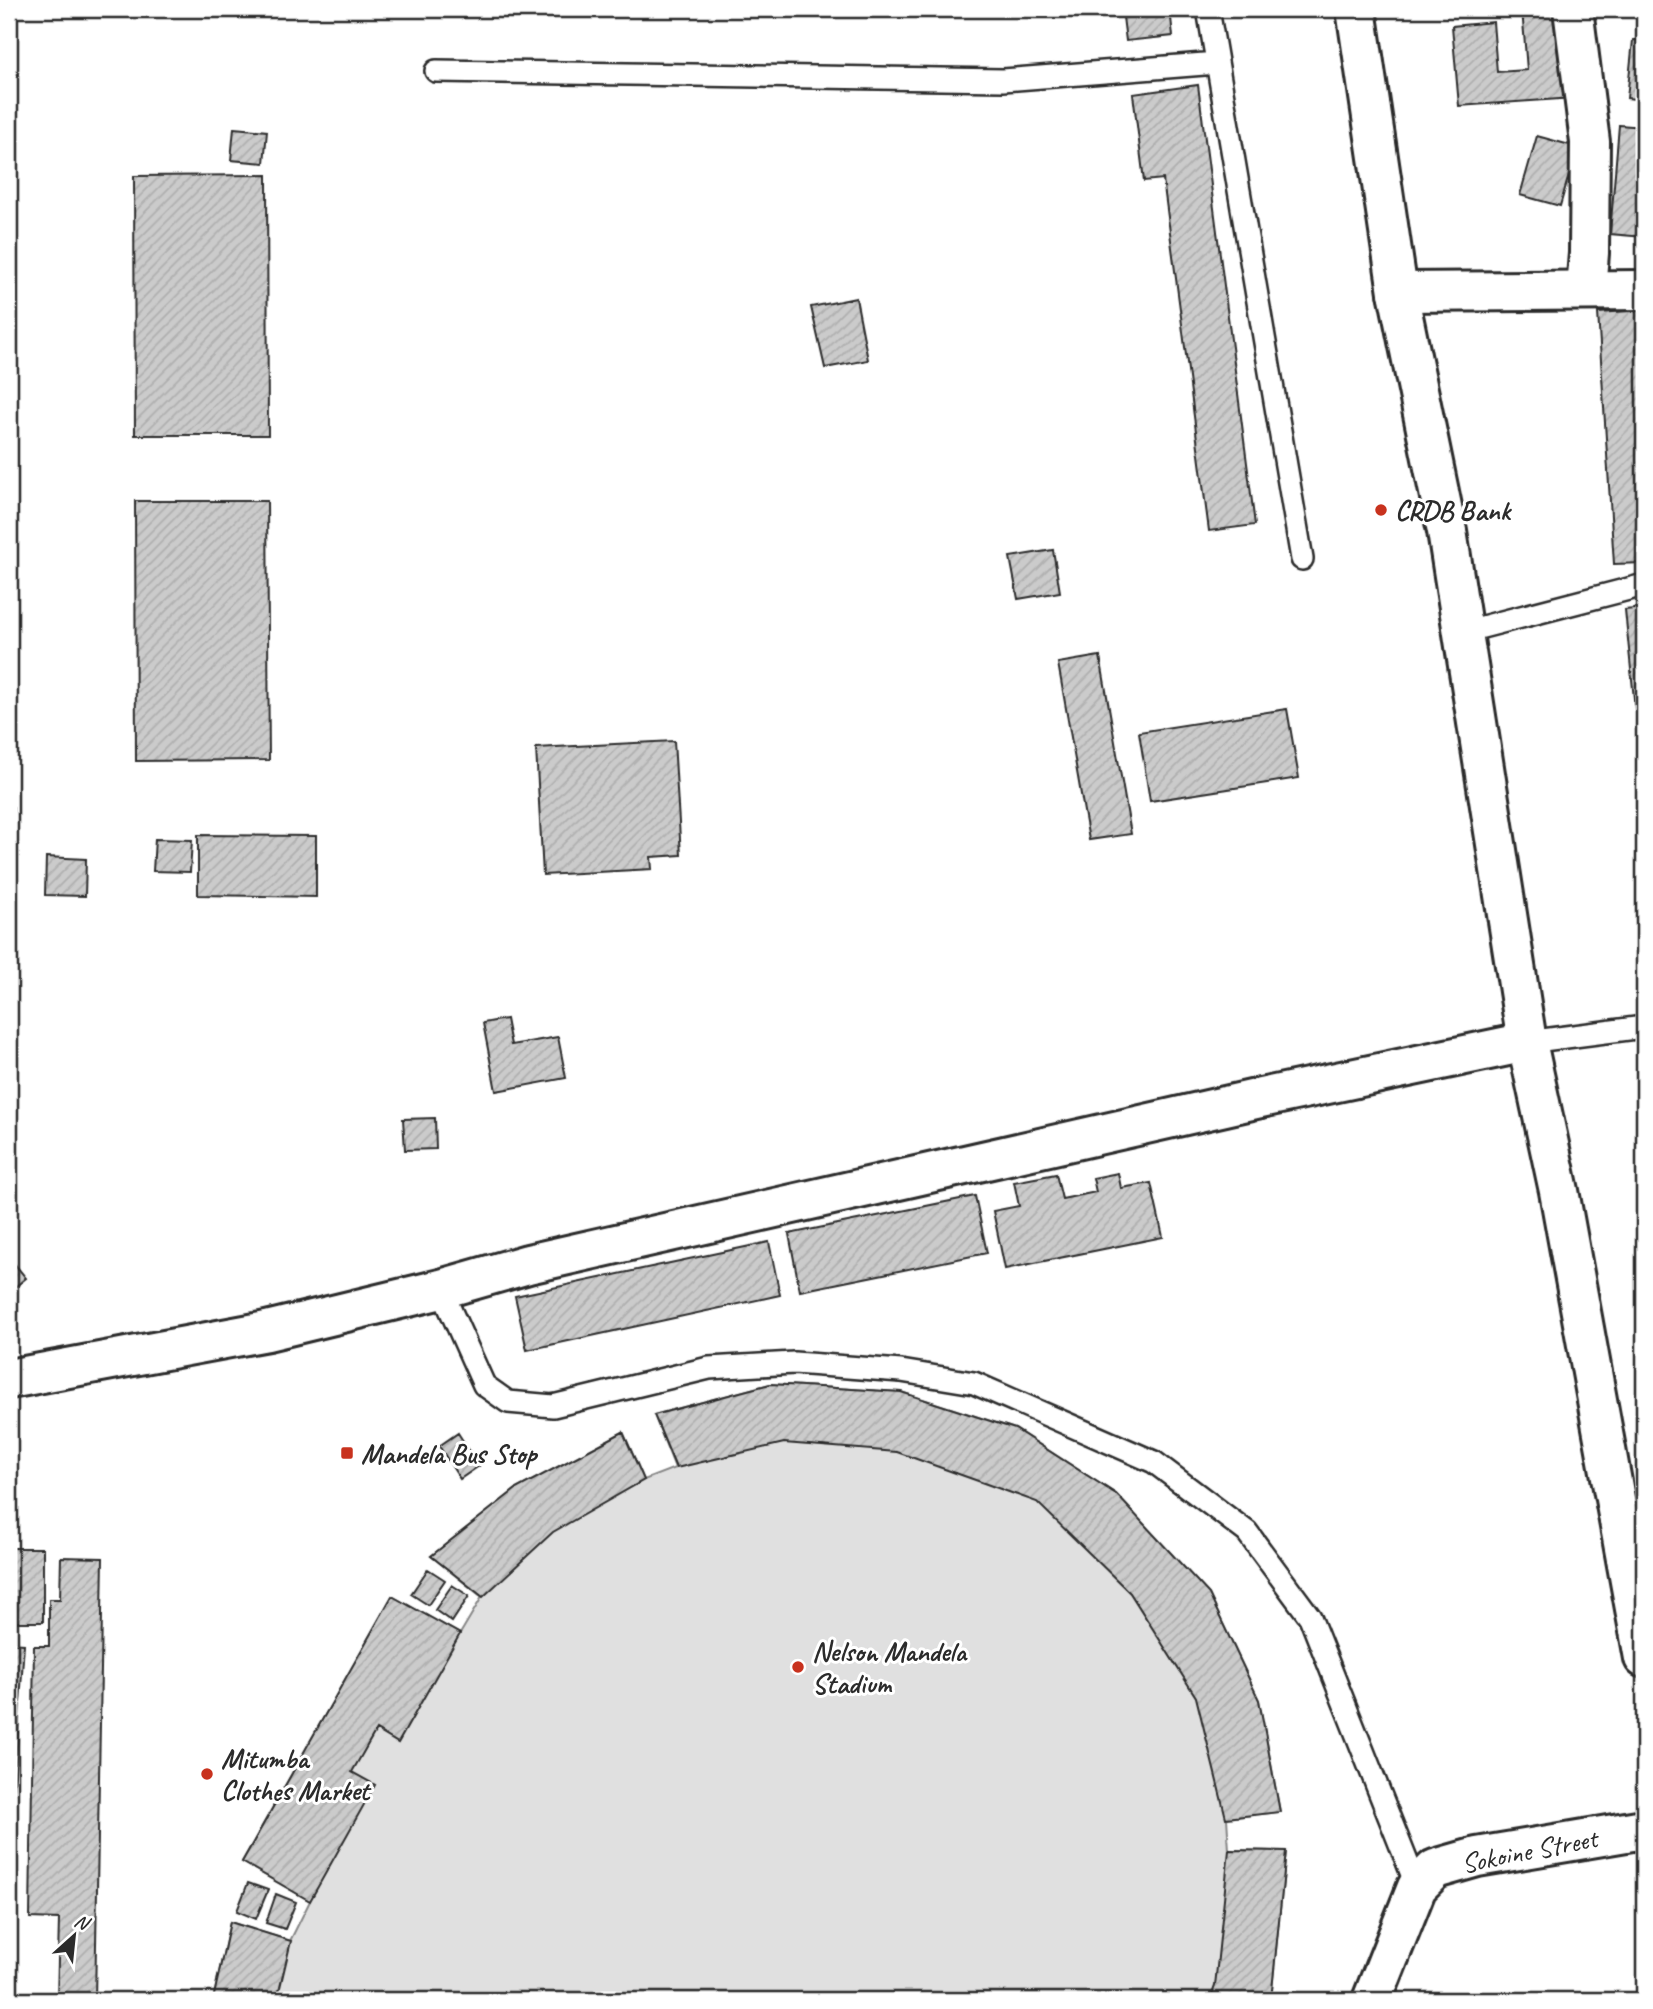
<svg xmlns="http://www.w3.org/2000/svg" width="1653" height="2009" font-family="Caveat,sans-serif">
	<defs>
		<pattern id="building-hatch" width="6" height="6" patternUnits="userSpaceOnUse" patternTransform="scale(1.75)"><rect width="6" height="6" fill="#cbcbcb"/><path d="M-1 1l2-2M0 6l6-6M5 7l2-2" fill="none" stroke="#aeaeae"/></pattern>
	</defs>
	<rect width="100%" height="100%" fill="#fff"/>
	<filter id="ink" filterUnits="userSpaceOnUse"><feTurbulence type="fractalNoise" baseFrequency=".0143" numOctaves="2"/><feDisplacementMap in="SourceGraphic" scale="14" xChannelSelector="R" yChannelSelector="G"/><feConvolveMatrix kernelMatrix="1 2 1 2 8 2 1 2 1" color-interpolation-filters="sRGB"/></filter>
	<g filter="url(#ink)">
		<!-- garden -->
		<path fill="#e0e0e0" stroke="#868686" stroke-width="2" d="M770,1384L901,1392L1015,1429L1116,1494L1209,1594L1259,1700L1280,1812L1227,1818L1229,1850L1286,1851L1271,2000H213L230,1922L290,1941L310,1901L242,1862L392,1596L460,1634L482,1597L431,1556L516,1489L623,1432L644,1480L675,1468L654,1415Z"/>
		<!-- building -->
		<path fill="url(#building-hatch)" stroke="#2b2b2b" stroke-width="2" d="M1122,9H1170L1173,36L1126,41Z
			M1522,9H1555L1559,62L1571,61L1574,98L1459,106L1452,26L1493,22L1497,72L1527,70Z
			M1633,40L1644,41V100L1627,98Z
			M1198,85L1255,525L1209,531L1163,179L1144,181L1133,94Z
			M1619,125L1644,127V237L1610,234Z
			M234,128L267,131L264,163L231,160Z
			M1537,136L1577,147L1560,206L1520,195Z
			M267,175L268,435H135L134,176Z
			M856,298L868,360L825,368L811,307Z
			M1644,310V563L1614,564L1598,313Z
			M135,501H267L269,760L136,761Z
			M1053,550L1060,592L1018,599L1010,557Z
			M1644,608V709H1635L1625,610Z
			M1100,656L1131,834L1089,840L1058,663Z
			M1287,709L1299,778L1150,801L1139,732Z
			M674,741L681,855L651,857L652,869L543,875L536,748Z
			M9,807H13L11,900H9Z
			M198,835L316,836V897L198,895Z
			M155,839L192,840L190,872L153,871Z
			M46,857L86,859L85,896L45,895Z
			M506,1019L511,1045L558,1037L566,1078L496,1091L483,1023Z
			M435,1118L436,1149L405,1150L403,1119Z
			M1118,1173L1121,1188L1151,1183L1163,1237L1005,1269L993,1211L1019,1206L1014,1182L1056,1174L1062,1199L1096,1192L1093,1178Z
			M975,1196L987,1253L800,1291L789,1234Z
			M769,1242L780,1295L527,1350L515,1296Z
			M9,1257L26,1278L9,1292Z
			M770,1384L901,1392L1015,1429L1116,1494L1209,1594L1259,1700L1280,1812L1226,1818L1196,1697L1130,1593L1037,1502L897,1452L784,1443L676,1468L654,1415Z
			M623,1432L644,1480L553,1532L483,1597L431,1556L516,1489Z
			M458,1433L479,1466L460,1479L439,1446Z
			M9,1548H43V1622H9Z
			M61,1557L103,1558L95,2000H57L59,1919L30,1918L34,1646H49V1599H60Z
			M428,1569L445,1580L428,1605L411,1594Z
			M452,1585L469,1596L452,1622L435,1610Z
			M392,1596L460,1634L398,1743L376,1730L352,1772L375,1785L310,1901L242,1862Z
			M9,1643L24,1644L9,1863Z
			M1229,1850L1286,1851L1271,2000H1210L1215,1986Z
			M248,1883L268,1890L256,1919L237,1911Z
			M276,1894L296,1902L285,1929L266,1923Z
			M230,1922L291,1941L277,2000H213Z"/>
		<g fill="none" stroke-linecap="round" stroke-linejoin="round">
			<!-- service casing -->
			<g stroke="#2b2b2b" stroke-width="26">
				<path id="service" d="M1208,9L1302,559
					M436,71L1003,80L1217,63
					M1463,632L1644,585
					M1527,1042L1644,1027
					M441,1289L484,1385L508,1402L553,1406L709,1368L794,1363L901,1371L974,1383L1154,1462L1247,1532L1310,1617L1417,1887"/>
			</g>
			<!-- minor casing -->
			<g stroke="#2b2b2b" stroke-width="44">
				<path id="minor" d="M1573,9L1590,142L1589,253L1586,290
					M9,1379L267,1331L441,1289L528,1264L1256,1099L1527,1042
					M1372,2000L1417,1887L1435,1869L1477,1857L1644,1829"/>
			</g>
			<!-- tertiary casing -->
			<g stroke="#2b2b2b" stroke-width="44">
				<path id="tertiary" d="M1398,292L1644,290"/>
			</g>
			<!-- trunk casing -->
			<g stroke="#2b2b2b" stroke-width="44">
				<path id="trunk" d="M1356,9L1398,292L1447,531L1527,1042L1559,1191L1644,1658"/>
			</g>
			<!-- service -->
			<use href="#service" stroke="#fff" stroke-width="21"/>
			<!-- minor -->
			<use href="#minor" stroke="#fff" stroke-width="38"/>
			<!-- tertiary -->
			<use href="#tertiary" stroke="#fff" stroke-width="38"/>
			<!-- trunk -->
			<use href="#trunk" stroke="#fff" stroke-width="38"/>
		</g>
	</g>
	<!-- markers -->
	<g fill="#c8321e" stroke="#fff" stroke-width="2.5">
		<circle cx="1381" cy="510" r="7"/>
		<rect x="340" y="1446" width="14" height="14" rx="3.5"/>
		<circle cx="798" cy="1667" r="7"/>
		<circle cx="207" cy="1774" r="7"/>
	</g>
	<g text-anchor="middle" stroke-width="6" stroke-linejoin="round" paint-order="stroke">
		<!-- poi labels -->
		<g font-size="28" font-weight="bold" fill="#2b2b2b" stroke="#fff" text-anchor="start">
			<text x="1395" y="520">CRDB Bank</text>
			<text x="361" y="1463">Mandela Bus Stop</text>
			<text x="812" y="1661">Nelson Mandela<tspan x="812" dy="32">Stadium</tspan></text>
			<text x="221" y="1768">Mitumba<tspan x="221" dy="32">Clothes Market</tspan></text>
		</g>
		<!-- street labels -->
		<g font-size="28" fill="#2b2b2b" stroke="#fff">
			<text transform="translate(1529 1850) rotate(-11)" y="10">Sokoine Street</text>
		</g>
	</g>
	<!-- margin -->
	<rect width="1653" height="2009" fill="none" stroke="#fff" stroke-width="35"/>
	<rect x="18" y="18" width="1618" height="1974" fill="none" stroke="#2b2b2b" stroke-width="2.5" filter="url(#ink)"/>
	<!-- north arrow -->
	<g transform="translate(74 1936) rotate(27)" stroke="#ffffff" stroke-width="5" paint-order="stroke">
	<path d="M0-5L12 26L0 18L-12 26Z" fill="#2b2b2b"/>
	<text y="-10" font-size="19" font-weight="bold" text-anchor="middle" fill="#2b2b2b">N</text>
	</g>
</svg>
